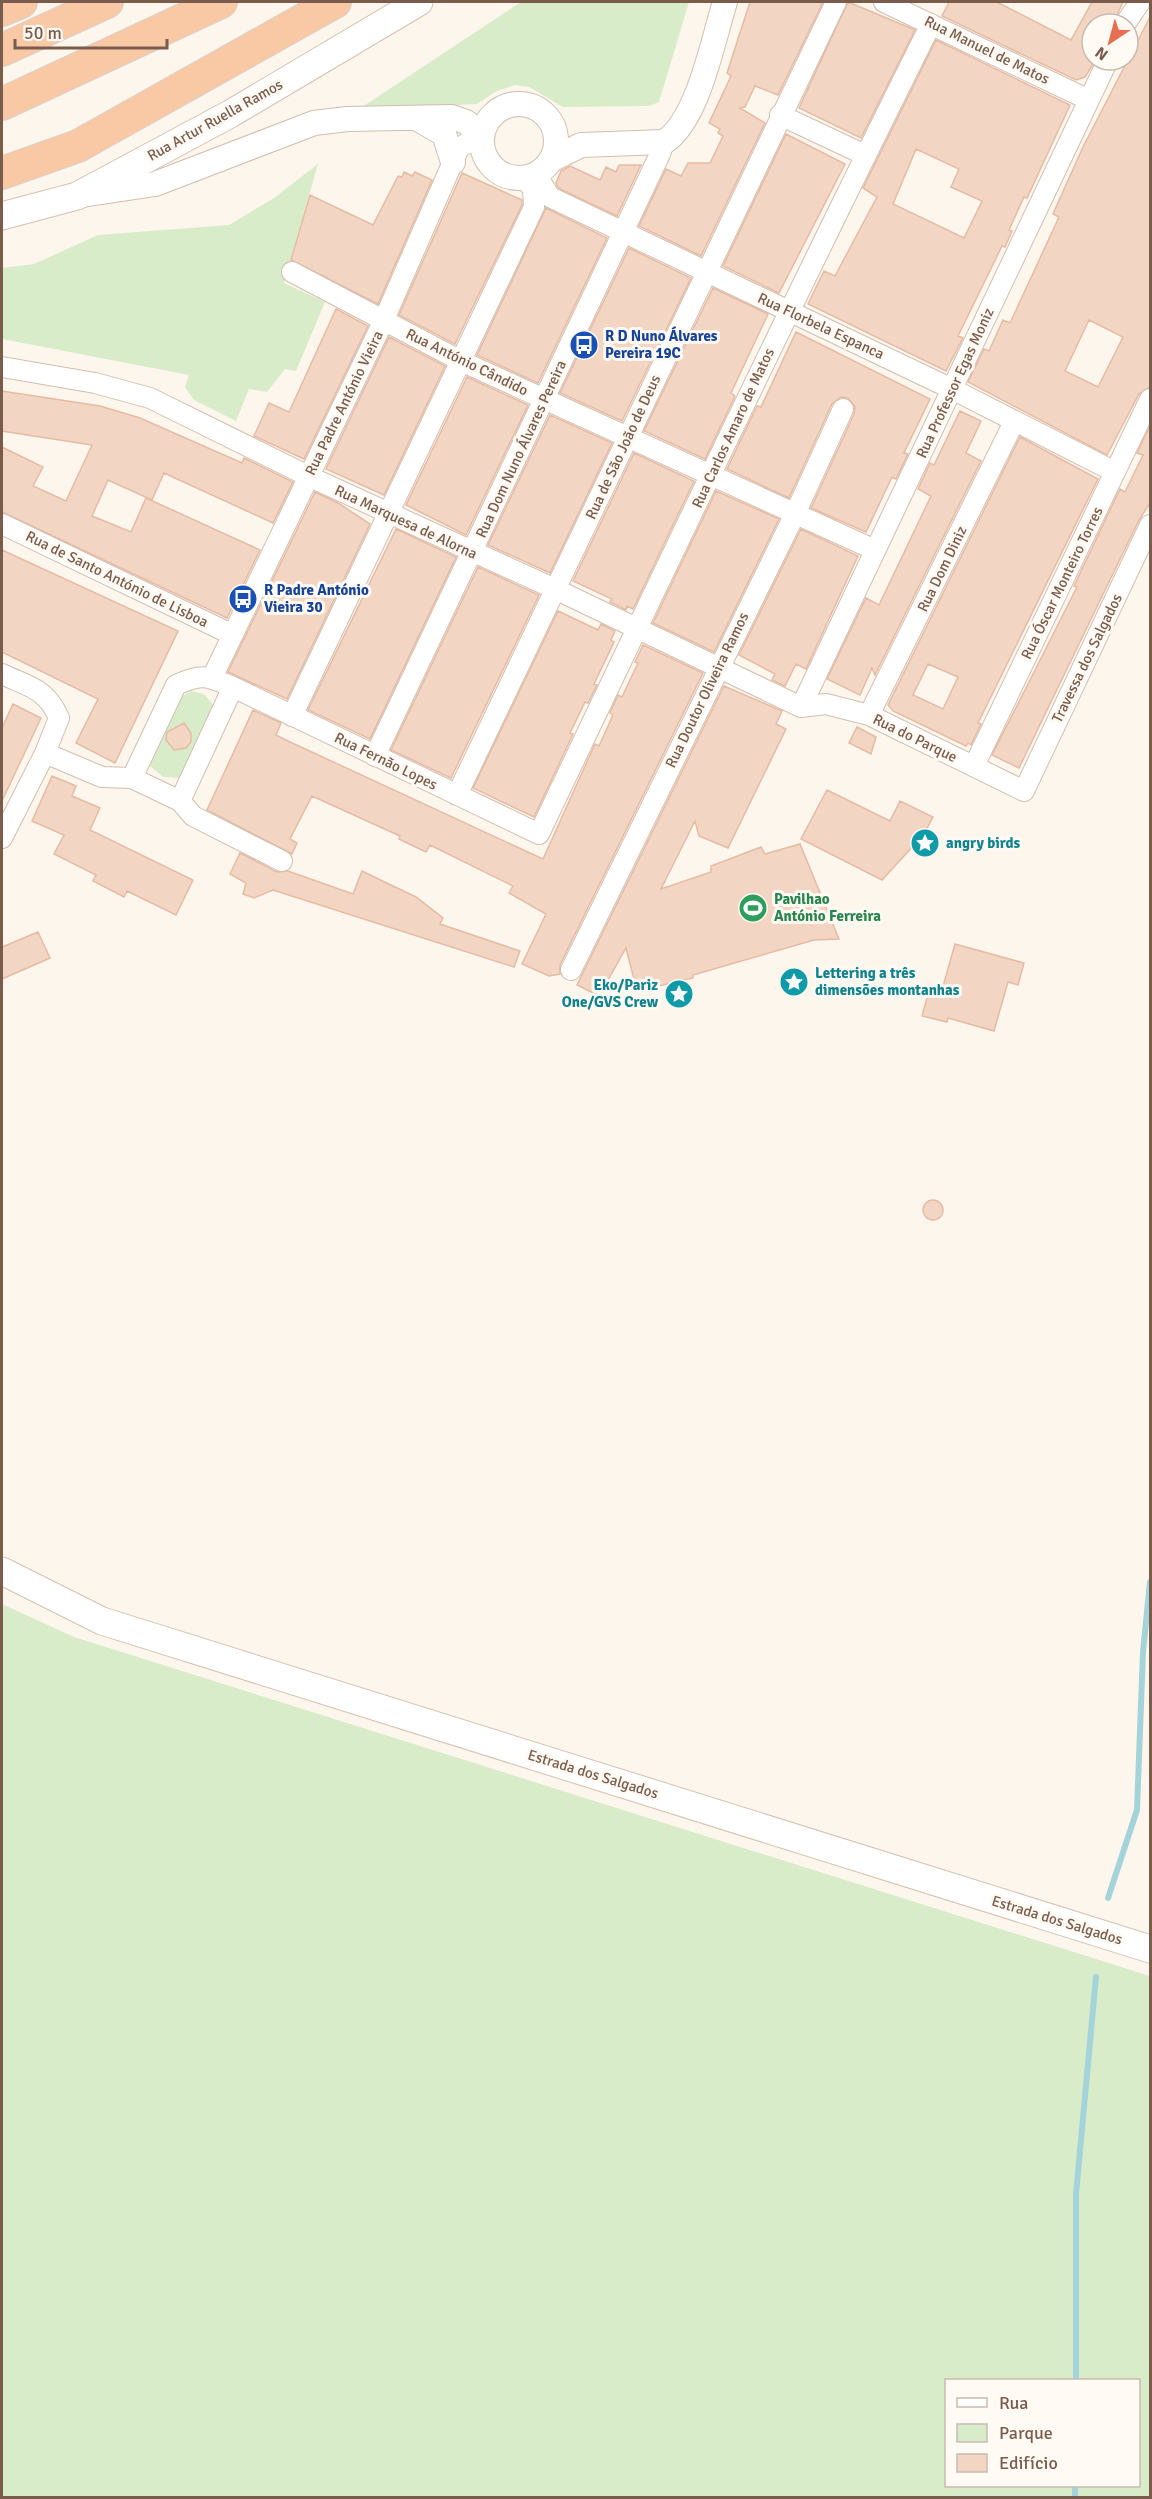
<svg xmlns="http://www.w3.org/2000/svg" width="1152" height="2499" font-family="Signika,sans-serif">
	<rect width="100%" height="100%" fill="#fdf6ec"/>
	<!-- green -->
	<path fill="#d8ecc9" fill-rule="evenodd" d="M521,2H689L659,102L649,106L563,107L529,87L515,85L497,91L477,104L368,109L362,107Z
		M318,164L284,283L325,302L296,371L285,369L267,392L249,389L236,421L194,400L185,387L189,375L2,339V268L34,264L98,235L229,225L274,198Z
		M191,691L204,694L215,707L182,778L163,777L150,766L151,759L181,697Z
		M2,1604L74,1637L1150,1976V2497H2ZM1138,2380V2486H946V2380Z"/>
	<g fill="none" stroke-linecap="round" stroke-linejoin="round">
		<!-- stream -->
		<path stroke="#a5d3da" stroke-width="6" d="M1108,1898L1137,1810L1143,1652L1150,1582
			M1076,2380V2194L1096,1977
			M1075,2498V2486"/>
	</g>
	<!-- building -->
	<path fill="#f3d5c3" stroke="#e6bba3" stroke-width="1.5" fill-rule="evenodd" d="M750,2H823L778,95L755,86L745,107L740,108L765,123L701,256L639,226L666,169L681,176L688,163H710L723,136L718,133L720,129L709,123L731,76L727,73Z
		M848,2L915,30L861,138L799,108Z
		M949,2H997L1071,40L1092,2H1123L1113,24H1092V66L1085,77L1076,80L942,16Z
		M1150,17V387L1139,394L1107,455L968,382L984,349L989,351L1003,320L1010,323L1059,217L1053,214L1083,147ZM1089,320L1123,337L1098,387L1065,371Z
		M936,40L1070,105L1027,198L1024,197L1009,230L1012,231L1005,247L1002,246L958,336L963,338L946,371L808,304L824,271L835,276L877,197L863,188ZM916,149L959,169L951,187L982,201L964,238L893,204Z
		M786,134L845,164L779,293L723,266Z
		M619,165H641L617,216L558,188L556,183L561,171L570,166L600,180L606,167L616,172Z
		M404,172L412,176L415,172L432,180L378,304L291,260L310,195L373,225L398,176L402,177Z
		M462,173L522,200V205L455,344L399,315Z
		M546,208L607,238L538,383L477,355Z
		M629,248L691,278L622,421L560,393Z
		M713,288L768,314L731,393L735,396L705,459L644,431Z
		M336,309L368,326L304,459L254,436L269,403L289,412Z
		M796,332L930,399L904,453L908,454L896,479L892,477L866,532L811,508L854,414L855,407L848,398L841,397L832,404L789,498L727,469L757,406L761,407Z
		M389,337L445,366L384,495L326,469Z
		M467,377L528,405L466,535L406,505Z
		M2,391L100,406L140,418L242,463L244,458L293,482L273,523L164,473L152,500L108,480L92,516L131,532L146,498L260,550L227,618L2,512V447L43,467L33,486L66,501L92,445L2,431Z
		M960,411L981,421L966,453L981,461L875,675L872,668L860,695L827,679L866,598L879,605L931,496L918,489L930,463L934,465Z
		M550,415L612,443L550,573L488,545Z
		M1150,426V503L1139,520L1019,768L992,755L1077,587L1074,586L1120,489L1125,492L1143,455L1137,453Z
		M1020,437L1098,479L978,723L981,724L971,745L968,743L966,746L893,711L888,705ZM928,664L958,677L943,709L913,695Z
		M634,453L694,481L633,609L627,606L626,610L610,602L612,599L573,581Z
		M716,491L779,519L714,652L653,623Z
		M315,492L338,503L370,524L287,699L228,672Z
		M396,529L456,557L370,739L308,710Z
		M801,529L858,556L806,669L796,664L785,686L772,680L775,674L739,655Z
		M2,550L178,631L115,763L76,743L98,699L2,652Z
		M478,567L539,595L451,778L391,750Z
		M558,611L598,630L601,624L615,631L611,640L614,642L594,684L597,685L588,703L585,702L570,733L573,734L534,817L473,788Z
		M643,645L703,673L560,965V974L549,976L522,964L546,914L509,893L513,886L430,845L426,852L399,839L400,836L312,796L290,839L297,843L292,854L207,810L253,710L281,723L276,735L288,741L543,859L595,744L599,746L613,715L610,713L618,695L622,697L638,663L635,662Z
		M724,686L782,711L776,724L786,729L728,848L699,836L695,821L661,889L711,872V866L761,847L765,854L800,844L839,939L814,940L693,975V978L637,991L626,948L599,996L577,985Z
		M13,704L41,718L2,801V728Z
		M184,723L191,733V742L186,748L174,750L166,740L167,732Z
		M857,727L876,737L871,754L849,743Z
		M52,776L76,786L72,796L100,808L90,830L193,880L176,915L127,891L124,897L93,881L96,875L54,854L64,835L32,821Z
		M827,790L890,821L900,801L933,817L924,834L882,880L801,839Z
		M240,853L277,872L288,871L353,894L362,871L416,897L443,918L440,924L520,951L514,967L273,890L254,898L243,894L246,883L230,874Z
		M38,932L50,958L2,979V947Z
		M955,944L1024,963L1018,985L1008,982L994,1031L948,1018L947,1022L922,1016L930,987L942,990Z
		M923 1210a10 10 0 1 1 20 0a10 10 0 1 1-20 0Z"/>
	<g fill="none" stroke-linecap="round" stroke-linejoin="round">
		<!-- minor casing -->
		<g stroke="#d1beb0" stroke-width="22">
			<path id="minor" d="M884,2L1089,100
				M1125,24L1140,2
				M780,115L865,155
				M536,174L550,197L952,389L1115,472
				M292,272L461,361L875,550
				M2,367L95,383L150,398L308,476L555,589L801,707
				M2,524L233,635
				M2,674C29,687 46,688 59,718L45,753L2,838
				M212,678L383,322L459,148L467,143L482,144
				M233,687L180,801L132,778L176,685C202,673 207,676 233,687L539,834C668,563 797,292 931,24
				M801,707L1108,60
				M801,707L826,704L869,715L1024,791L1150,525
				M869,715L1014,422
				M292,716L534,207L533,189L524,178
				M45,753L102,777L132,778
				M375,756L660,154L664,142
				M974,766L1150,399
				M457,795L836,2
				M180,801L193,816L282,861
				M571,970L795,514L843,409"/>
		</g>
		<!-- tertiary casing -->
		<g stroke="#d1beb0" stroke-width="26">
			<path id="tertiary" d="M482 141a37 37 0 1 1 74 0a37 37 0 1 1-74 0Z
				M416,118L444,134L453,162
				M551,160L581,145L664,142C698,121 713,40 725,2
				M82,195L155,184L314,123L347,119L452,117L466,122L482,135"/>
		</g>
		<!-- secondary casing -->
		<g stroke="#d6c0b0" stroke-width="29">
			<path id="secondary" d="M2,216L77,196L230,114L419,2
				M2,1571L102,1621L1150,1949"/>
		</g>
		<!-- trunk casing -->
		<g stroke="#dad1cd" stroke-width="34">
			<path id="trunk" d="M2,10L21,2
				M2,50L107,2
				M2,104L221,2
				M2,173L78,146L335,2"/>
		</g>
		<!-- minor -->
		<use href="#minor" stroke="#fff" stroke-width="20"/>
		<!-- tertiary -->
		<use href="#tertiary" stroke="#fff" stroke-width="24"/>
		<!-- secondary -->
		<use href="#secondary" stroke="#fff" stroke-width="27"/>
		<!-- trunk -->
		<use href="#trunk" stroke="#f9c8a4" stroke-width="32"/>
	</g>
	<!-- icons -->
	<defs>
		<g id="bus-disc" transform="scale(1.5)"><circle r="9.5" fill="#1a4fb4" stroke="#fffaf3"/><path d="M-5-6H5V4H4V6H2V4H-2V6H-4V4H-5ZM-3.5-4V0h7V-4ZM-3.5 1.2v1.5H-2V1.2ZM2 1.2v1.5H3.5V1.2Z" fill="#fff"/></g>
		<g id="sight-disc" transform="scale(1.5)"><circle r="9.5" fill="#0f9aa8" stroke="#fffaf3"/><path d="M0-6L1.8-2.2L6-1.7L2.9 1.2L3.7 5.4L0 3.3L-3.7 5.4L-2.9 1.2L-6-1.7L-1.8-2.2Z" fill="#fff"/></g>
		<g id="stadium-disc" transform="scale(1.5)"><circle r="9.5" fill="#2e9e5b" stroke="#fffaf3"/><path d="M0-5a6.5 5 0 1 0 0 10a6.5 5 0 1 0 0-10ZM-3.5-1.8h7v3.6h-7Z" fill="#fff"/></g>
	</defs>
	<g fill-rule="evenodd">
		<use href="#bus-disc" x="584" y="345"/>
		<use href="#bus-disc" x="243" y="599"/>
		<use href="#sight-disc" x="925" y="843"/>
		<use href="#stadium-disc" x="753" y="908"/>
		<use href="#sight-disc" x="794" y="982"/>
		<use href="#sight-disc" x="679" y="994"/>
	</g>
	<g text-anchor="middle" stroke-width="6" stroke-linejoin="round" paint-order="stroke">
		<!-- street labels -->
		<g font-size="15" fill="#7a5c4d" stroke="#fffaf3">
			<text transform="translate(987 50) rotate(26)" y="5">Rua Manuel de Matos</text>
			<text transform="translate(215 120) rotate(-29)" y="5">Rua Artur Ruella Ramos</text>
			<text transform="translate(821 326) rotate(25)" y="5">Rua Florbela Espanca</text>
			<text transform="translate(467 362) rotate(26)" y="5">Rua António Cândido</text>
			<text transform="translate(955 383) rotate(-65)" y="5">Rua Professor Egas Moniz</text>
			<text transform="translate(344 403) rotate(-64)" y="5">Rua Padre António Vieira</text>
			<text transform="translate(733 428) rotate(-65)" y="5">Rua Carlos Amaro de Matos</text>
			<text transform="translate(623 447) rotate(-65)" y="5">Rua de São João de Deus</text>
			<text transform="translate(521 449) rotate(-65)" y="5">Rua Dom Nuno Álvares Pereira</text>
			<text transform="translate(406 522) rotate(25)" y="5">Rua Marquesa de Alorna</text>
			<text transform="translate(942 569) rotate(-64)" y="5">Rua Dom Diniz</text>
			<text transform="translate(117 579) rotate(26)" y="5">Rua de Santo António de Lisboa</text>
			<text transform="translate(1062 583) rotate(-64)" y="5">Rua Óscar Monteiro Torres</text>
			<text transform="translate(1087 658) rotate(-64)" y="5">Travessa dos Salgados</text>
			<text transform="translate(707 690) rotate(-64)" y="5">Rua Doutor Oliveira Ramos</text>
			<text transform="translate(915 738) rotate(26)" y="5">Rua do Parque</text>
			<text transform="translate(386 761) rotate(26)" y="5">Rua Fernão Lopes</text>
			<text transform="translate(593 1774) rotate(17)" y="5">Estrada dos Salgados</text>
			<text transform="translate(1057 1920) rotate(17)" y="5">Estrada dos Salgados</text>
		</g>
		<!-- transit labels -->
		<g font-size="15" font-weight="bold" fill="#164399" stroke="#fffaf3" text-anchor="start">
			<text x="605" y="341">R D Nuno Álvares<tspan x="605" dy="17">Pereira 19C</tspan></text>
			<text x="264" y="595">R Padre António<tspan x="264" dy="17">Vieira 30</tspan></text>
		</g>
		<!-- culture labels -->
		<g font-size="15" font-weight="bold" fill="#0d838f" stroke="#fffaf3" text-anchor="start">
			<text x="946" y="848">angry birds</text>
			<text x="815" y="978">Lettering a três<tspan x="815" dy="17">dimensões montanhas</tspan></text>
			<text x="658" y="990" text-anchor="end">Eko/Pariz<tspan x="658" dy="17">One/GVS Crew</tspan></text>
		</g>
		<!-- leisure labels -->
		<g font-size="15" font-weight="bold" fill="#27864d" stroke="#fffaf3" text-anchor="start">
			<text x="774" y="904">Pavilhao<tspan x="774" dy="17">António Ferreira</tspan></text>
		</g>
	</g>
	<!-- border -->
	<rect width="1152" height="2499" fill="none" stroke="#7a5c4d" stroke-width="6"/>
	<!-- legend -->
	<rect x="945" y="2379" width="195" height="108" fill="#fffaf3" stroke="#cabbb1" stroke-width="1.5"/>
	<rect x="957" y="2398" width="30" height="9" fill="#ffffff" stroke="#cabbb1" stroke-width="1.5"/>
	<text x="999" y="2409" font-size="18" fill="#7a5c4d">Rua</text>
	<rect x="957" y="2424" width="30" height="18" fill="#d8ecc9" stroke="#cabbb1" stroke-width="1.5"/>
	<text x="999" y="2439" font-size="18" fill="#7a5c4d">Parque</text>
	<rect x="957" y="2454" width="30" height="18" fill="#f3d5c3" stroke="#cabbb1" stroke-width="1.5"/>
	<text x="999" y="2469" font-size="18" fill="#7a5c4d">Edifício</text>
	<!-- north arrow -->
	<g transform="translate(1110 42) rotate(216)"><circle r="28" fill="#fffaf3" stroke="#cabbb1" stroke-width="1.5"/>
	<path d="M0-4.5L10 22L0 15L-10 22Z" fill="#e76f51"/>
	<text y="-9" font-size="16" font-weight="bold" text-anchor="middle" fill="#7a5c4d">N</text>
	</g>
	<!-- scale -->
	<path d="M15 39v9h152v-9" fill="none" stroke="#7a5c4d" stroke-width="3"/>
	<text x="24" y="39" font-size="18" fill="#7a5c4d" stroke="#fffaf3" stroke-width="4.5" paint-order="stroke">50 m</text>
</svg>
